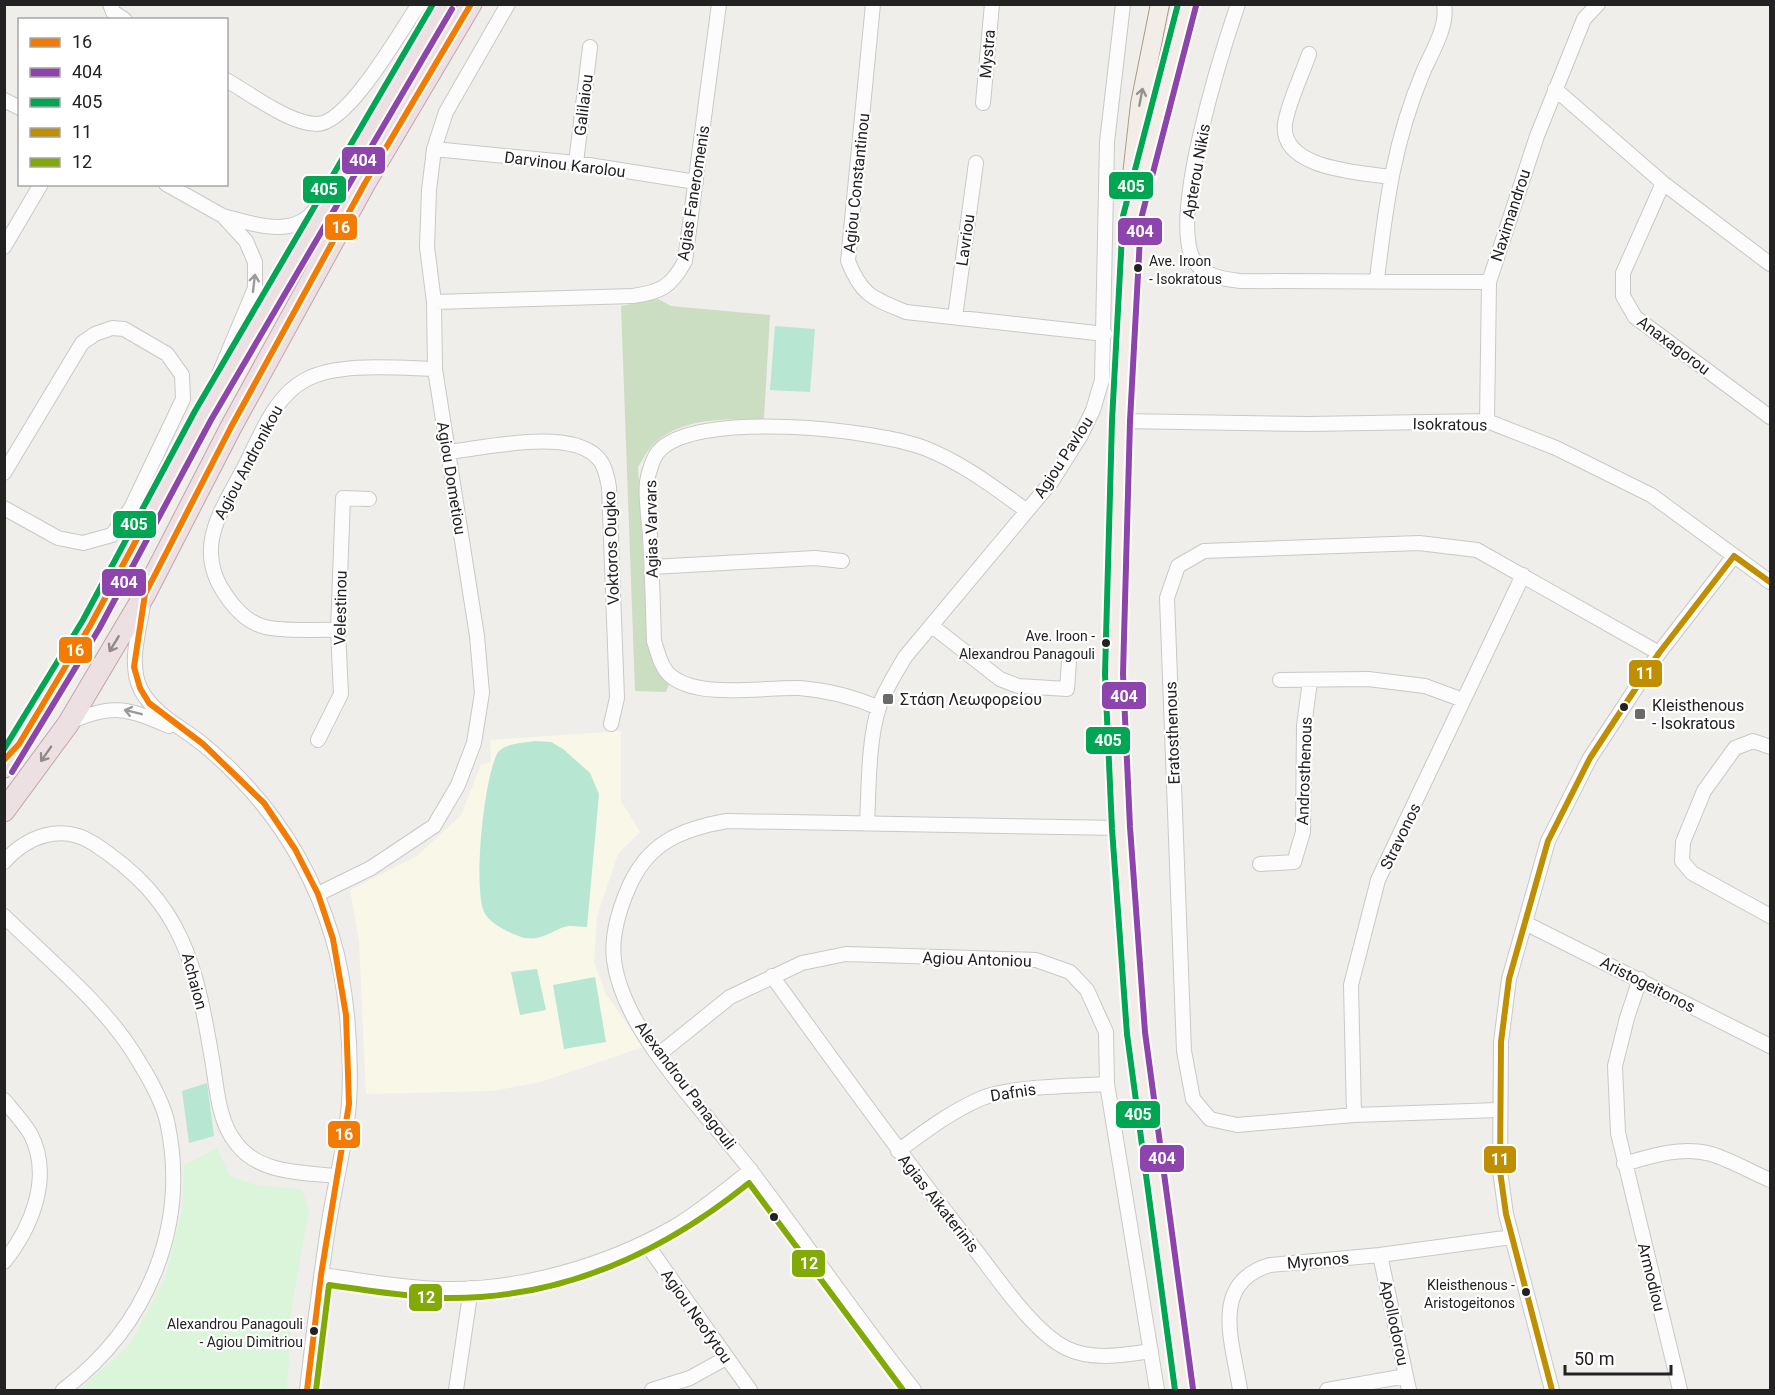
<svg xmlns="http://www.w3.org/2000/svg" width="1775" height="1395" font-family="Roboto,sans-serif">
	<rect width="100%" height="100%" fill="#f0eeeb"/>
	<!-- education -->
	<path fill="#f8f7e8" d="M621,731V801L640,832L618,854L597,916L594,963L606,994L643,1047L541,1082L492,1091L366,1094L359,941L350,890L417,856L461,815L481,765L491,762L490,740Z"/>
	<!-- forest -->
	<path fill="#cbdec1" d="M658,299L671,306L770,315L764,419C727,420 685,416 655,443C648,449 643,459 638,467L648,643L655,668L669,684L666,692L635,691L621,306Z"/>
	<!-- park -->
	<path fill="#daf5da" d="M217,1148L230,1176L256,1185L302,1189L309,1210L292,1306L287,1390H79L130,1344L165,1278L183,1206L184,1165Z"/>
	<!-- pitch -->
	<path fill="#b7e6d2" d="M775,326L815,329L810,392L770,390Z
		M535,741L551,742L563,749L590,773L599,794L587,927C580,927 570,925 564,927C548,933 539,942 521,937C509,933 489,923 484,912C473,885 484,780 497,754C503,743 524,743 535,741Z
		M537,969L546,1010L520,1015L511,972Z
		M595,977L606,1042L564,1049L553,985Z
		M207,1083L214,1136L189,1143L182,1091Z"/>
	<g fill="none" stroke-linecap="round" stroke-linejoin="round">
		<!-- minor casing -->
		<g stroke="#c9c8c7" stroke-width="16">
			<path id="minor" d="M110,4L113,12L125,20
				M873,4L848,261C862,296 872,298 906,312L1105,334
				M1238,4C1222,51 1167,223 1195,262C1206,277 1224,279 1240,281L1489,282
				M1309,54C1302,75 1288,103 1285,124C1280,169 1359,172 1390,177
				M226,80C250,93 289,124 317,124C348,124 401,31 419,4
				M1555,89L1663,183L1770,264
				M4,100L20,108
				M983,103L992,4
				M434,149L576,163L696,182
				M576,163L590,47
				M1663,183L1623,273V296L1635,317L1770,417
				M166,184L223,216L246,241L255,262V288L219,374
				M223,216C254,224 295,240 317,207
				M4,247L41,184
				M1377,279C1386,204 1394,140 1424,70C1433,50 1448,26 1444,4
				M434,302L633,296C661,292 671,287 685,261L719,4
				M955,317L976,163
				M1121,421L1308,424L1487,421L1556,448L1651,495L1770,582
				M1487,421L1489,282L1537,136L1584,19L1598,4
				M448,452C486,448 568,428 597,457C605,464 607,477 609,487L617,698L611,724
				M4,473L82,343L95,334L112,328L124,329L167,354L182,375L183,399L131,508L112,535L83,543L58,538L4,508
				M652,567L815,558L842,561
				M143,605C139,631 128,665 141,690C155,716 184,728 205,746C266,797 309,860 332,936C347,985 352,1051 349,1103C346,1143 334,1188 328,1228C320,1282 313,1336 307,1390
				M932,626L1000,679L1018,686L1067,689L1069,661
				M338,630C315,629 287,632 265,627C249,623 236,610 227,597C191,548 223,509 246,464C261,434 275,396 305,380C339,362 397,368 435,369
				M1280,680L1368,679L1425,686L1463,700
				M879,708C854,697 827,690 799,688C763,687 702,699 672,677C661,669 658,653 654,641C653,606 652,571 650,536C649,519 645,499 647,482C648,474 653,458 658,452C693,409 878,429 927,449C964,464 995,488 1027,511
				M68,723C112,703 127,708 169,726
				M318,740L341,694L338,630L343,498L369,499
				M1770,747L1753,741L1735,748L1704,791L1683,842L1682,861L1692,873L1770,916
				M867,823C869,787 868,741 879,707C885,689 896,673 905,657L1052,481L1081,435L1093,410L1102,380L1107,142L1123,4
				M4,862C27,836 62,823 93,843C184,902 196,964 213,1065C217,1091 219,1122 236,1143C259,1174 301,1172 336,1176
				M1260,864L1294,862L1303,832L1304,726L1310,681
				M318,894L371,868L434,826L458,785L474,743L482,693L477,636L435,369L434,302L427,247L429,190L434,149L446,112L508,4
				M4,916C47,958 101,1002 133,1052C146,1073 161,1097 167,1121C190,1226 147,1327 63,1390
				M1525,923L1770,1046
				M772,976C838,1068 904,1159 974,1248C996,1276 1033,1332 1066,1348C1092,1361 1123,1355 1151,1351
				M1640,979L1627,1018L1615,1066L1618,1133L1680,1390
				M658,1055L730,997L802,963L846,954L1036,960L1070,972L1087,990L1106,1032L1107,1084L1157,1390
				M4,1100C13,1111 23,1122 30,1133C53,1176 32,1227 4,1262
				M1498,1110L1354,1115L1237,1125L1210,1119L1193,1099L1184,1051L1167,598L1178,566L1204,551L1419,543L1477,550L1659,653
				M1354,1115L1351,985L1378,880L1523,575
				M898,1151C924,1132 950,1112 980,1099C1009,1086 1074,1086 1107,1084
				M1624,1164C1651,1156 1682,1146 1711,1154C1731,1160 1751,1172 1770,1180
				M645,1242L750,1390
				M1380,1255L1409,1390
				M321,1275C361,1280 402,1288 443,1289C519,1291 608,1265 674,1227C701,1211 726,1190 751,1170
				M456,1390L471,1288
				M652,1390L690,1378L726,1358
				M914,1390C857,1319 806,1243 751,1171C707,1113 623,1033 614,960C611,936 619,910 628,889C647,843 681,829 727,821L1121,828
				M1240,1390C1233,1343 1209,1283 1270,1265L1380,1255L1512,1237
				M1327,1390L1406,1376
				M1552,1390L1506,1214L1500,1171L1501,1042L1509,979L1548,841L1590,758L1659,653L1734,556"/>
		</g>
		<!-- major casing -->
		<g stroke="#a79c86" stroke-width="20">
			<path id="major" d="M1160,4L1140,104L1132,175L1131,231L1121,421L1114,674L1121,828L1136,1033L1144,1108L1184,1390
				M1137,201L1187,4"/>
		</g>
		<!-- highway casing -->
		<g stroke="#c5a2ac" stroke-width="23">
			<path id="highway" d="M4,767L91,624L203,416L444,4
				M4,811L68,724L145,594L231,427L365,183L471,4"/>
		</g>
		<!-- minor -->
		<use href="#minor" stroke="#fdfcfc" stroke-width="14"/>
		<!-- major -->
		<use href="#major" stroke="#f3ede7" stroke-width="18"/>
		<!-- highway -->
		<use href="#highway" stroke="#ece0e2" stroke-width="21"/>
		<!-- bus-1 casing -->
		<g stroke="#fff" stroke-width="10">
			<path id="bus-1" d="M4,760L19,744L91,624L139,535
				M307,1390L321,1275L349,1104L346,1015L333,939L318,894L295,849L264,803L203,744L149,703L140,688L134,667L145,594L231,427L365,183L471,4"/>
		</g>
		<!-- bus-2 casing -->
		<g stroke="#fff" stroke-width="10">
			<path id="bus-2" d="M12,772L99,629L211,420L452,9
				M1193,1389L1145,1032L1130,827L1123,674L1130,421L1141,219L1196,6"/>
		</g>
		<!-- bus-3 casing -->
		<g stroke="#fff" stroke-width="10">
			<path id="bus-3" d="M4,749L83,620L195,411L433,4
				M1175,1390L1127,1034L1112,829L1105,674L1112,421L1123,216L1178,4"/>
		</g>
		<!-- bus-4 casing -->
		<g stroke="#fff" stroke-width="10">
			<path id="bus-4" d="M1552,1390L1506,1214L1500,1171L1501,1042L1509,979L1548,841L1590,758L1659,653L1734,556L1770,582"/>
		</g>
		<!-- bus-5 casing -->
		<g stroke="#fff" stroke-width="10">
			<path id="bus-5" d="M316,1390L329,1285C367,1290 404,1297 443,1298C560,1300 660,1255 749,1183L903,1390"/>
		</g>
		<!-- bus-1 -->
		<use href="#bus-1" stroke="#f47b02" stroke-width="6"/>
		<!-- bus-2 -->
		<use href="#bus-2" stroke="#8e44ad" stroke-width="6"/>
		<!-- bus-3 -->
		<use href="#bus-3" stroke="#00a651" stroke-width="6"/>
		<!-- bus-4 -->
		<use href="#bus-4" stroke="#c08f01" stroke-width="6"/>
		<!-- bus-5 -->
		<use href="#bus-5" stroke="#81aa07" stroke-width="6"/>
	</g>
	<!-- one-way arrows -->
	<defs><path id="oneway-shaft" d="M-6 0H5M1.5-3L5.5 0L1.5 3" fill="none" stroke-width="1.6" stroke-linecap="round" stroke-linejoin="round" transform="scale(1.5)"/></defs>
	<use stroke="#95928e" href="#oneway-shaft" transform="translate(1141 97) rotate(-79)"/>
	<g stroke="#9a9a9a">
		<use href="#oneway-shaft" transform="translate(254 283) rotate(-83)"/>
		<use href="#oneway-shaft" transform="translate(133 712) rotate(-166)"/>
	</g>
	<g stroke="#918a8c">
		<use href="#oneway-shaft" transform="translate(114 644) rotate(121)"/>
		<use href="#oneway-shaft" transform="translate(46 754) rotate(125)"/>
	</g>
	<!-- markers -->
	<g fill="#222" stroke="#fff" stroke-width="2">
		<circle cx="1138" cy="268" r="5"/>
		<circle cx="1106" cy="643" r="5"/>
		<circle cx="1624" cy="707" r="5"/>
		<circle cx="774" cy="1217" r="5"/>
		<circle cx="1526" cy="1292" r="5"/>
		<circle cx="314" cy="1331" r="5"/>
	</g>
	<g fill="#6a6968" stroke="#fff" stroke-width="2">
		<rect x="882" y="693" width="12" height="12" rx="3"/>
		<rect x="1634" y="708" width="12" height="12" rx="3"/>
	</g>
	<g text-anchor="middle" stroke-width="4.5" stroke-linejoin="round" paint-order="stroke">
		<!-- bus labels -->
		<g font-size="14" fill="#222" stroke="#fff" text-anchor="end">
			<text x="1149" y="266" text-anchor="start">Ave. Iroon<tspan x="1149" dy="18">- Isokratous</tspan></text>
			<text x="1095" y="641">Ave. Iroon -<tspan x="1095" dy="18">Alexandrou Panagouli</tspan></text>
			<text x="1515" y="1290">Kleisthenous -<tspan x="1515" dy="18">Aristogeitonos</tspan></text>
			<text x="303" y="1329">Alexandrou Panagouli<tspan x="303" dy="18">- Agiou Dimitriou</tspan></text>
		</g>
		<!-- street labels -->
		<g font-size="16" fill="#222" stroke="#fff">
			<text transform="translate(987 54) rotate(-85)" y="6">Mystra</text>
			<text transform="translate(583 105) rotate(-83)" y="6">Galilaiou</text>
			<text transform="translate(565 164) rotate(7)" y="6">Darvinou Karolou</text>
			<text transform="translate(1196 171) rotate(-80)" y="6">Apterou Nikis</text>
			<text transform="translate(856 183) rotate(-84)" y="6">Agiou Constantinou</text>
			<text transform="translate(693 193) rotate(-81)" y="6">Agias Faneromenis</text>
			<text transform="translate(1510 215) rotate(-72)" y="6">Naximandrou</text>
			<text transform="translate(965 240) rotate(-82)" y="6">Lavriou</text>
			<text transform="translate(1674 345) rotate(37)" y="6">Anaxagorou</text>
			<text transform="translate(1450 424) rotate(1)" y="6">Isokratous</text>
			<text transform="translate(1063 457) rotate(-57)" y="6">Agiou Pavlou</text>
			<text transform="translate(248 462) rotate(-62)" y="6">Agiou Andronikou</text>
			<text transform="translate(452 478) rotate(81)" y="6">Agiou Dometiou</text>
			<text transform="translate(651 529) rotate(-91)" y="6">Agias Varvars</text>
			<text transform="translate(611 548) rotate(-92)" y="6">Voktoros Ougko</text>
			<text transform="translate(340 608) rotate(-89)" y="6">Velestinou</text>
			<text transform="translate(1172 733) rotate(-92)" y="6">Eratosthenous</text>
			<text transform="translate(1304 771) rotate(-88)" y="6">Androsthenous</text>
			<text transform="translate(1400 836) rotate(-64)" y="6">Stravonos</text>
			<text transform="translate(977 959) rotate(2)" y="6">Agiou Antoniou</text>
			<text transform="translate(195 981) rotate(75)" y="6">Achaion</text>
			<text transform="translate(1648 984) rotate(27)" y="6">Aristogeitonos</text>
			<text transform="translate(686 1085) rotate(53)" y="6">Alexandrou Panagouli</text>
			<text transform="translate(1013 1092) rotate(-9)" y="6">Dafnis</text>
			<text transform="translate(939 1203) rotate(52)" y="6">Agias Aikaterinis</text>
			<text transform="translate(1318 1260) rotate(-5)" y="6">Myronos</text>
			<text transform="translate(1652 1277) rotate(76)" y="6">Armodiou</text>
			<text transform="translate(697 1316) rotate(55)" y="6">Agiou Neofytou</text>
			<text transform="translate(1395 1323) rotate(78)" y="6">Apollodorou</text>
		</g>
		<!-- poi labels -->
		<g font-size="16" fill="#222" stroke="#fff" text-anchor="start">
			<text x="900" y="705">Στάση Λεωφορείου</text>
			<text x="1652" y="711">Kleisthenous<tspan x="1652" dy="18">- Isokratous</tspan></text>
		</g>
	</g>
	<g stroke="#fff" stroke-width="2">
		<rect x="341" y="146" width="45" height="29" rx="6" fill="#8e44ad"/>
		<rect x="1108" y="171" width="46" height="29" rx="6" fill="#00a651"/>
		<rect x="302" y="175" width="45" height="29" rx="6" fill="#00a651"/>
		<rect x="324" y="213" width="34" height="28" rx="6" fill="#f47b02"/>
		<rect x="1117" y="217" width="46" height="29" rx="6" fill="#8e44ad"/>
		<rect x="112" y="510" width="45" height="29" rx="6" fill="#00a651"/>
		<rect x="101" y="568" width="46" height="29" rx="6" fill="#8e44ad"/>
		<rect x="58" y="636" width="35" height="28" rx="6" fill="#f47b02"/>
		<rect x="1628" y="659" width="35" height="29" rx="6" fill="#c08f01"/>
		<rect x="1101" y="681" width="46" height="29" rx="6" fill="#8e44ad"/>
		<rect x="1085" y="726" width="46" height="29" rx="6" fill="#00a651"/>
		<rect x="1115" y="1100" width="46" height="29" rx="6" fill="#00a651"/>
		<rect x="327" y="1120" width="34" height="29" rx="6" fill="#f47b02"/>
		<rect x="1139" y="1144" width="46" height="29" rx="6" fill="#8e44ad"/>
		<rect x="1483" y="1145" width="34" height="29" rx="6" fill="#c08f01"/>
		<rect x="791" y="1249" width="35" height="29" rx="6" fill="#81aa07"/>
		<rect x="408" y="1283" width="35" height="29" rx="6" fill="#81aa07"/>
	</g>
	<g font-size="16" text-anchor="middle" font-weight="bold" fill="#fff">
		<text x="363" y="166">404</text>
		<text x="1131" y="192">405</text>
		<text x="324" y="195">405</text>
		<text x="341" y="233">16</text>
		<text x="1140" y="237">404</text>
		<text x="134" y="530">405</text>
		<text x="124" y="588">404</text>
		<text x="75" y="656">16</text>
		<text x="1645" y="679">11</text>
		<text x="1124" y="702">404</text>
		<text x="1108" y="746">405</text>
		<text x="1138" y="1120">405</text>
		<text x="344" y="1140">16</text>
		<text x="1162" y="1164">404</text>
		<text x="1500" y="1165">11</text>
		<text x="809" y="1269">12</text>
		<text x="426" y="1303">12</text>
	</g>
	<!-- border -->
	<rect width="1775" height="1395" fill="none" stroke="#222222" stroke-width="12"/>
	<!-- legend -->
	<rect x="18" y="18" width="210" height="168" fill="#ffffff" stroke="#a7a7a7" stroke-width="1.5"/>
	<rect x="30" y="38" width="30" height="9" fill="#f47b02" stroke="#a7a7a7" stroke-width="1.5"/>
	<text x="72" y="48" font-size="18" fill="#222222">16</text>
	<rect x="30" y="68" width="30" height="9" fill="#8e44ad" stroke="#a7a7a7" stroke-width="1.5"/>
	<text x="72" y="78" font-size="18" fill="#222222">404</text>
	<rect x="30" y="98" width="30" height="9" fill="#00a651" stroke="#a7a7a7" stroke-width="1.5"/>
	<text x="72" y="108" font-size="18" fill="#222222">405</text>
	<rect x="30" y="128" width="30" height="9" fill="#c08f01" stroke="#a7a7a7" stroke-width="1.5"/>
	<text x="72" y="138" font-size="18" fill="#222222">11</text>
	<rect x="30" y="158" width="30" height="9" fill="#81aa07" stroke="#a7a7a7" stroke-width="1.5"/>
	<text x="72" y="168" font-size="18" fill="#222222">12</text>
	<!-- scale -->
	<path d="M1565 1365v9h106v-9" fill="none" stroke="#222222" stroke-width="3"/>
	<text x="1574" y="1365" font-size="18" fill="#222222" stroke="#ffffff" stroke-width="4.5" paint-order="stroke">50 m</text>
</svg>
